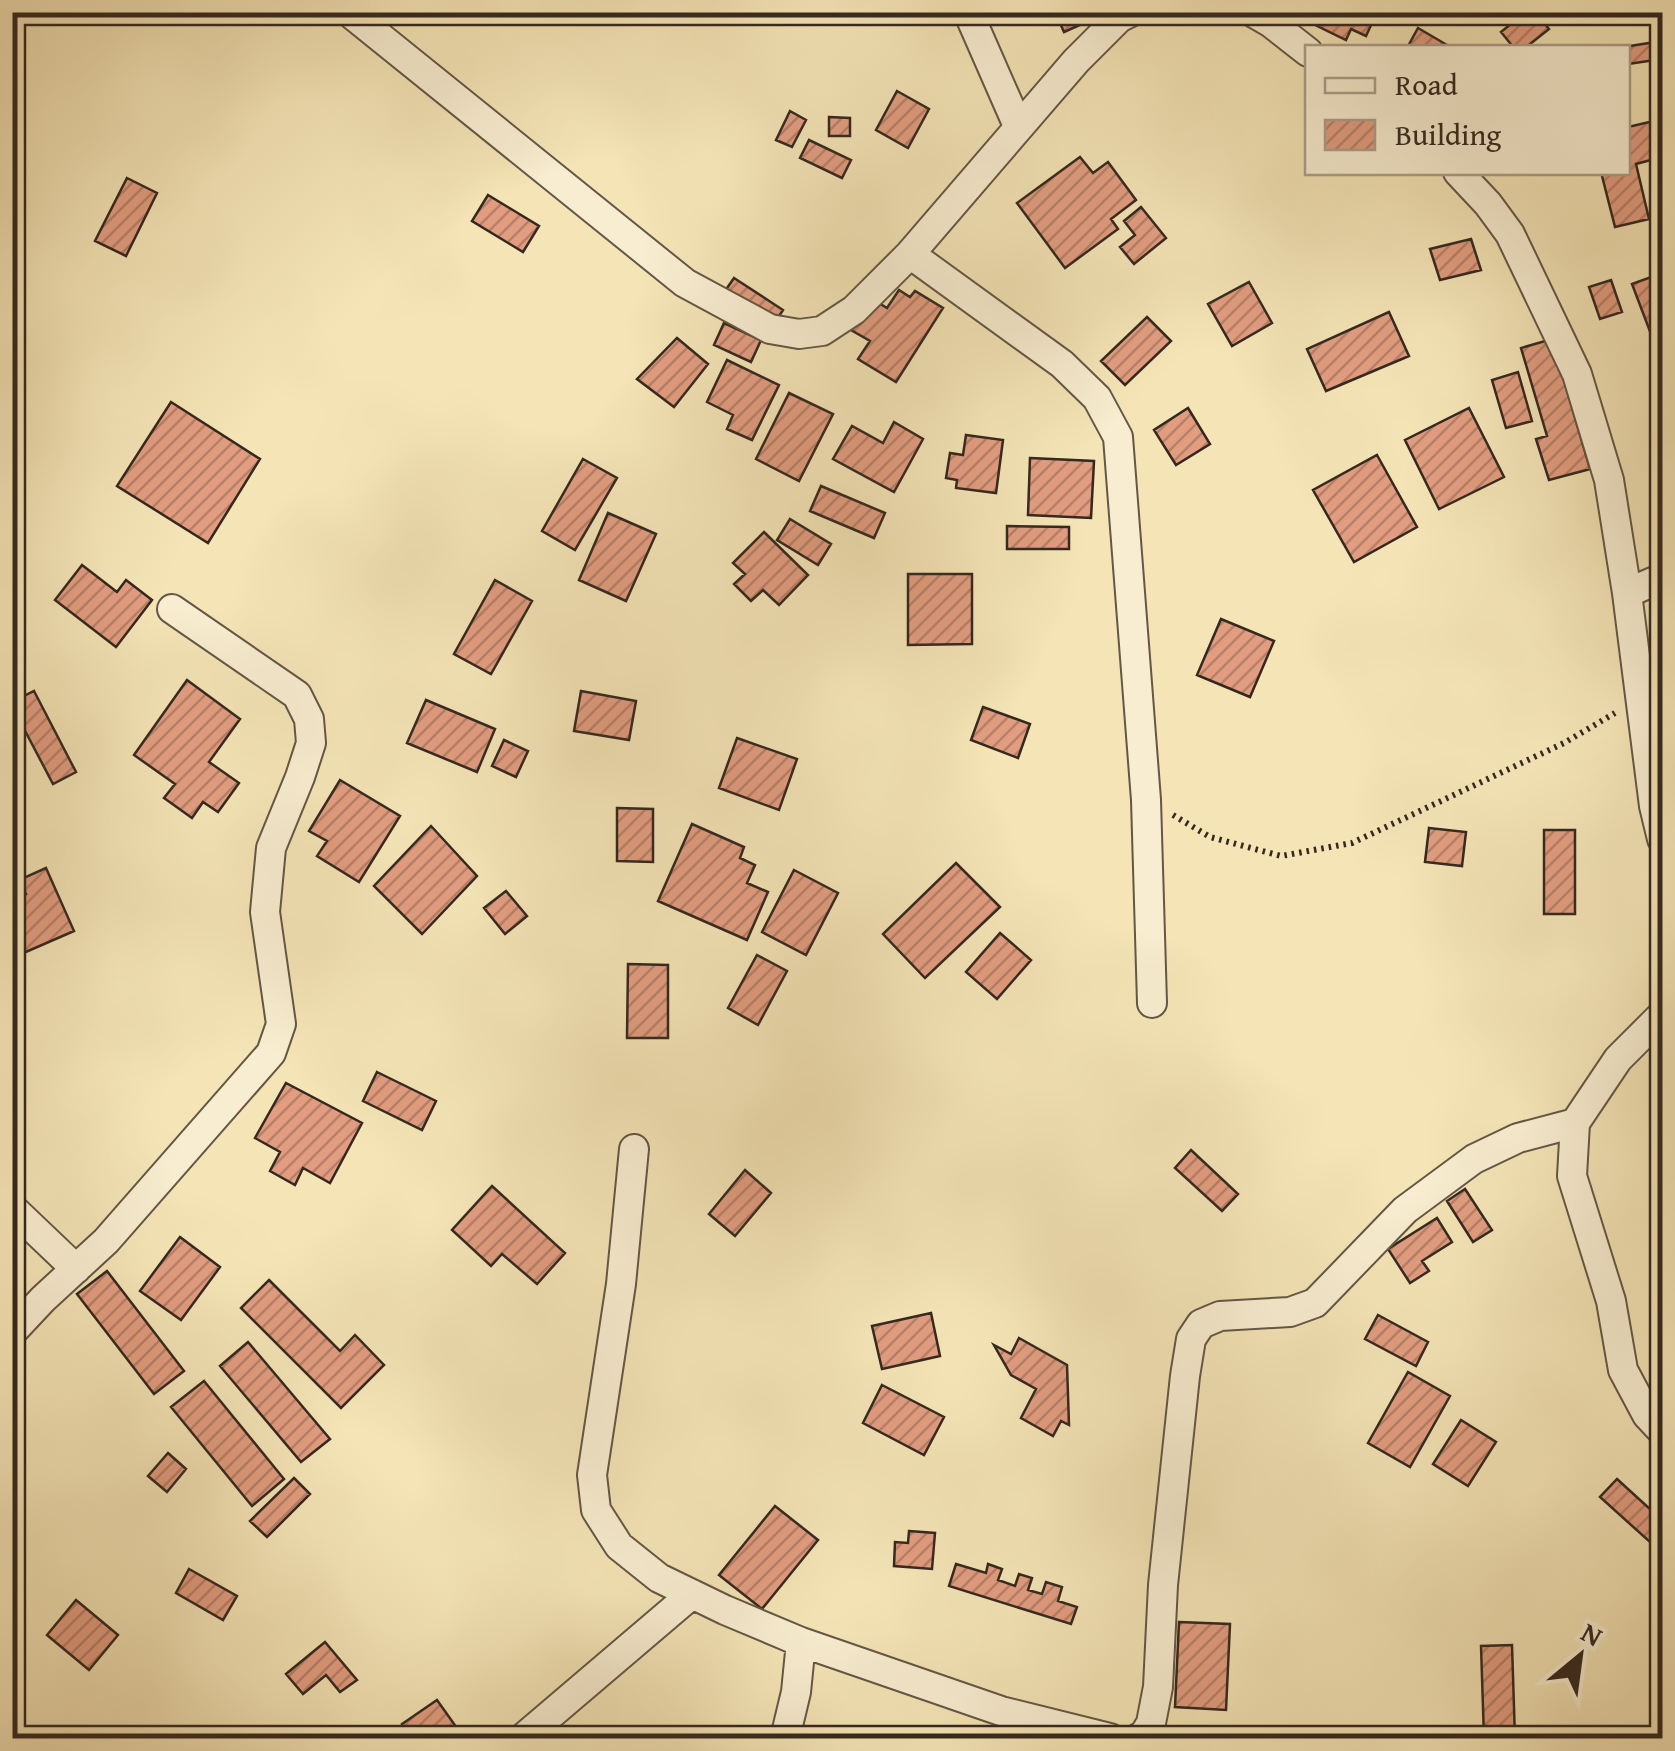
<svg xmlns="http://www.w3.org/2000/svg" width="1675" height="1751" font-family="'Gentium Book Plus',serif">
	<defs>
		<pattern id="building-hatch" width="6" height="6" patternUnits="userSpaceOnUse" patternTransform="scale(2.5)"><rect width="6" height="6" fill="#e29d80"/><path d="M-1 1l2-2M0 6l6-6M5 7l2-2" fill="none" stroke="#b88068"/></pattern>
	</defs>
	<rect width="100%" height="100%" fill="#f4e4b6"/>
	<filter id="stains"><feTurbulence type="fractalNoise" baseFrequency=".002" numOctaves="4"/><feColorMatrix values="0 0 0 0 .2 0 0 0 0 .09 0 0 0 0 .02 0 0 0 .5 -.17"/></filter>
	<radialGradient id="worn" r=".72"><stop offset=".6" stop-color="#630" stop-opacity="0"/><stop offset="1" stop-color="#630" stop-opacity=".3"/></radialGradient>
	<!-- building -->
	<path fill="url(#building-hatch)" stroke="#34281f" stroke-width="2.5" d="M1055,12H1109L1064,32Z
		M1314,12H1377L1366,36L1351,29L1346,40L1309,22Z
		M1526,12H1535L1549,29L1525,48H1514L1501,32Z
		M1418,28L1447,45L1446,48H1407Z
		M1662,41V59L1628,64V48H1617Z
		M897,91L929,109L908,148L876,130Z
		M790,111L806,120L792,147L776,140Z
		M829,117L850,118V136H829Z
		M1662,119V157L1636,164L1649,219L1615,227L1601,172H1628V127Z
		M809,140L851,160L842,178L800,158Z
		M1080,157L1093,173L1108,162L1136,200L1111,219L1118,229L1065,268L1017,203Z
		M127,178L157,193L126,256L95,241Z
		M488,195L539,226L523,252L472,221Z
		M1141,207L1166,238L1134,264L1120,247L1135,235L1124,221Z
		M1471,239L1481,270L1440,280L1430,249Z
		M1662,273V363L1632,284Z
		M734,278L783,310L774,324L725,291Z
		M1611,280L1622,312L1600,319L1589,287Z
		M1249,282L1272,323L1232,346L1208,304Z
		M899,290L910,297L915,291L943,308L896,382L858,359L870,341L851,330L871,298L887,308Z
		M1389,312L1409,356L1326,391L1307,349Z
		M1147,317L1171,341L1125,385L1101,361Z
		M724,323L761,340L751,362L714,345Z
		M677,338L708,364L674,407L637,379Z
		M1552,339L1590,469L1549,480L1536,439L1547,436L1521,348Z
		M727,360L779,385L752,440L727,429L733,415L707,402Z
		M1518,372L1532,421L1506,428L1492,380Z
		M789,393L833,414L799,481L756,459Z
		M171,402L260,459L208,543L117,486Z
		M1188,408L1210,444L1176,465L1154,430Z
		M1469,408L1504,477L1439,509L1405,440Z
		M894,422L923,439L894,492L833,459L852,426L883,443Z
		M966,435L1003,440L996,493L956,488L957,480L946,478L950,453L963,455Z
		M1377,455L1417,527L1354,562L1313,490Z
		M1030,458L1094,461L1091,518L1028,515Z
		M583,459L617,478L575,550L542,531Z
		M821,486L885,513L874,538L810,511Z
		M608,513L656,534L626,601L579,580Z
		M790,519L831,544L818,565L777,540Z
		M1007,526L1069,527V549H1007Z
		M764,532L808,575L779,605L763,590L751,601L734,584L745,574L733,563Z
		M82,565L117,592L126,580L152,600L116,647L55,600Z
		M908,574H972V644L908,645Z
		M495,580L532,601L491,674L454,654Z
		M1221,619L1274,641L1250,697L1197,675Z
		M187,680L240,719L209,762L239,783L218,812L203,802L192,818L164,798L175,784L134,755Z
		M34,691L76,772L53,784L12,706V702Z
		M581,691L636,701L629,740L574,731Z
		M426,700L495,729L477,772L407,743Z
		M983,707L1030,724L1018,758L971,740Z
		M737,738L797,759L779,810L719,788Z
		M504,740L528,751L516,777L492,766Z
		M340,780L400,816L359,882L317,856L327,841L309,831Z
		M617,808L653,809V862L617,861Z
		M692,824L744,847L740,858L755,865L747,883L768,892L747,940L658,901Z
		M431,826L477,876L422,934L374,886Z
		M1429,828L1466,832L1462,866L1425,862Z
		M1544,830H1575V914H1544Z
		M956,863L1000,907L925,978L883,934Z
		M46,868L74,931L12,958V900L26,894L19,880Z
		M794,870L838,893L806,955L762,932Z
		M506,891L527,916L505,934L484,908Z
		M1000,933L1031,960L997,999L966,972Z
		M757,955L787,971L758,1025L728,1008Z
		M628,964L668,965V1038H627Z
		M377,1072L436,1101L422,1130L363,1101Z
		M286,1083L362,1123L330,1183L303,1168L295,1185L270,1171L280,1152L255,1138Z
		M1191,1150L1238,1194L1222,1211L1175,1168Z
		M745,1170L771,1193L735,1236L709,1214Z
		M492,1186L565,1253L537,1284L502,1254L491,1266L452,1230Z
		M1465,1189L1492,1230L1473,1242L1447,1201Z
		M1437,1218L1452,1242L1422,1261L1429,1271L1410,1283L1388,1249Z
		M180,1237L220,1267L181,1320L140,1291Z
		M107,1271L184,1371L154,1394L77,1294Z
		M269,1280L340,1351L355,1335L384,1365L341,1408L241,1308Z
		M931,1313L940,1356L882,1369L872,1326Z
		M1378,1315L1428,1342L1416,1366L1365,1339Z
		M1019,1338L1067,1365L1069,1425L1061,1421L1053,1436L1021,1418L1036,1389L1011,1375L994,1345L1011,1354Z
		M248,1342L330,1439L301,1462L220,1366Z
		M1408,1372L1450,1396L1410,1467L1368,1443Z
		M204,1381L284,1479L252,1506L171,1407Z
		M882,1385L944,1417L924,1455L863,1423Z
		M1461,1420L1496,1442L1468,1486L1433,1464Z
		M168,1453L186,1469L167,1492L148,1476Z
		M294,1478L310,1494L267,1537L250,1521Z
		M1617,1479L1662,1520V1528L1650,1542L1600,1497Z
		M775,1506L818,1540L762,1609L719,1575Z
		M909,1531L935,1533L932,1569L894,1566L895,1542L908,1543Z
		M956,1564L986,1573L988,1564L1002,1569L998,1580L1015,1586L1019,1574L1032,1578L1028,1590L1042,1594L1046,1582L1062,1587L1058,1601L1077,1607L1071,1624L949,1586Z
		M189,1569L237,1596L223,1620L176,1593Z
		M76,1600L118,1635L89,1670L47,1635Z
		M1179,1622L1230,1624L1226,1710L1175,1707Z
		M325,1642L357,1680L340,1692L326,1675L303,1694L286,1674Z
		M1512,1645L1515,1738H1484L1481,1646Z
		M437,1700L464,1738H412L402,1724Z"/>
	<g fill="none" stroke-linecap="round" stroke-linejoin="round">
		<!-- minor casing -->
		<g stroke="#645745" stroke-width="32">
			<path id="minor" d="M349,12L685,283L770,329L799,334L822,331L854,310L910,254L1076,61L1119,18L1131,12
				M968,12L1018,126
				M1252,12L1271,23L1308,52
				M1458,172L1488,204L1510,234L1577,374L1609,480L1627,593L1654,806L1662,839
				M910,254L1062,364L1097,398L1118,437L1146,800L1152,1003
				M1627,593L1662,578
				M1662,1015L1618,1059L1575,1123L1572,1176L1611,1301L1623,1370L1647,1415L1662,1431
				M634,1149L621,1284L592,1475L596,1510L619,1546L659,1578L725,1610L801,1642L1001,1711L1110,1738
				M12,1208L76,1269
				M12,1332L43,1299L106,1241L271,1053L281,1024L265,912L271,848L300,777L311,743L309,719L297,695L172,609
				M523,1738L692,1594
				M785,1738L796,1692L801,1642
				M1138,1738L1144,1735L1151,1723L1158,1687L1163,1585L1185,1376L1191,1339L1201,1324L1220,1316L1290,1312L1315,1303L1405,1210L1474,1159L1518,1138L1575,1123"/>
		</g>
		<!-- path -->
		<path stroke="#34281f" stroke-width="6" stroke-dasharray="2.5 5" stroke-linecap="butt" d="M1173,815L1210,837L1281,856L1352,843L1564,743L1615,713"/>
		<!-- minor -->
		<use href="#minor" stroke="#f8edd0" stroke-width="28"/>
	</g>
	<!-- margin -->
	<rect width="1675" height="1751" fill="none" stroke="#f4e4b6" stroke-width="50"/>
	<rect x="15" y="15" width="1645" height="1721" fill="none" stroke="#34281f" stroke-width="5"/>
	<rect x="25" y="25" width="1625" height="1701" fill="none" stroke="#34281f" stroke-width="2.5"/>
	<!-- legend -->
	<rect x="1305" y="45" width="325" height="130" fill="#f8edd0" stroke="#aa9e89" stroke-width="2.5"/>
	<rect x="1325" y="78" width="50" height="15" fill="#f8edd0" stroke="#aa9e89" stroke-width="2.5"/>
	<text x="1395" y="95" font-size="30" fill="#34281f">Road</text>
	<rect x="1325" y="120" width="50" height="30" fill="url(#building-hatch)" stroke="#aa9e89" stroke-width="2.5"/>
	<text x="1395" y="145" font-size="30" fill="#34281f">Building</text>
	<!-- north arrow -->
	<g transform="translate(1580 1656) rotate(29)" stroke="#f8edd0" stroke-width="8" paint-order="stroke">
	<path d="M0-8L18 38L0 25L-18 38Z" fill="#34281f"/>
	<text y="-15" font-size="28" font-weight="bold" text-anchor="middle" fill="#34281f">N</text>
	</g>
	<rect width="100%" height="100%" filter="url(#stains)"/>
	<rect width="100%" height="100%" fill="url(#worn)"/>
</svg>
